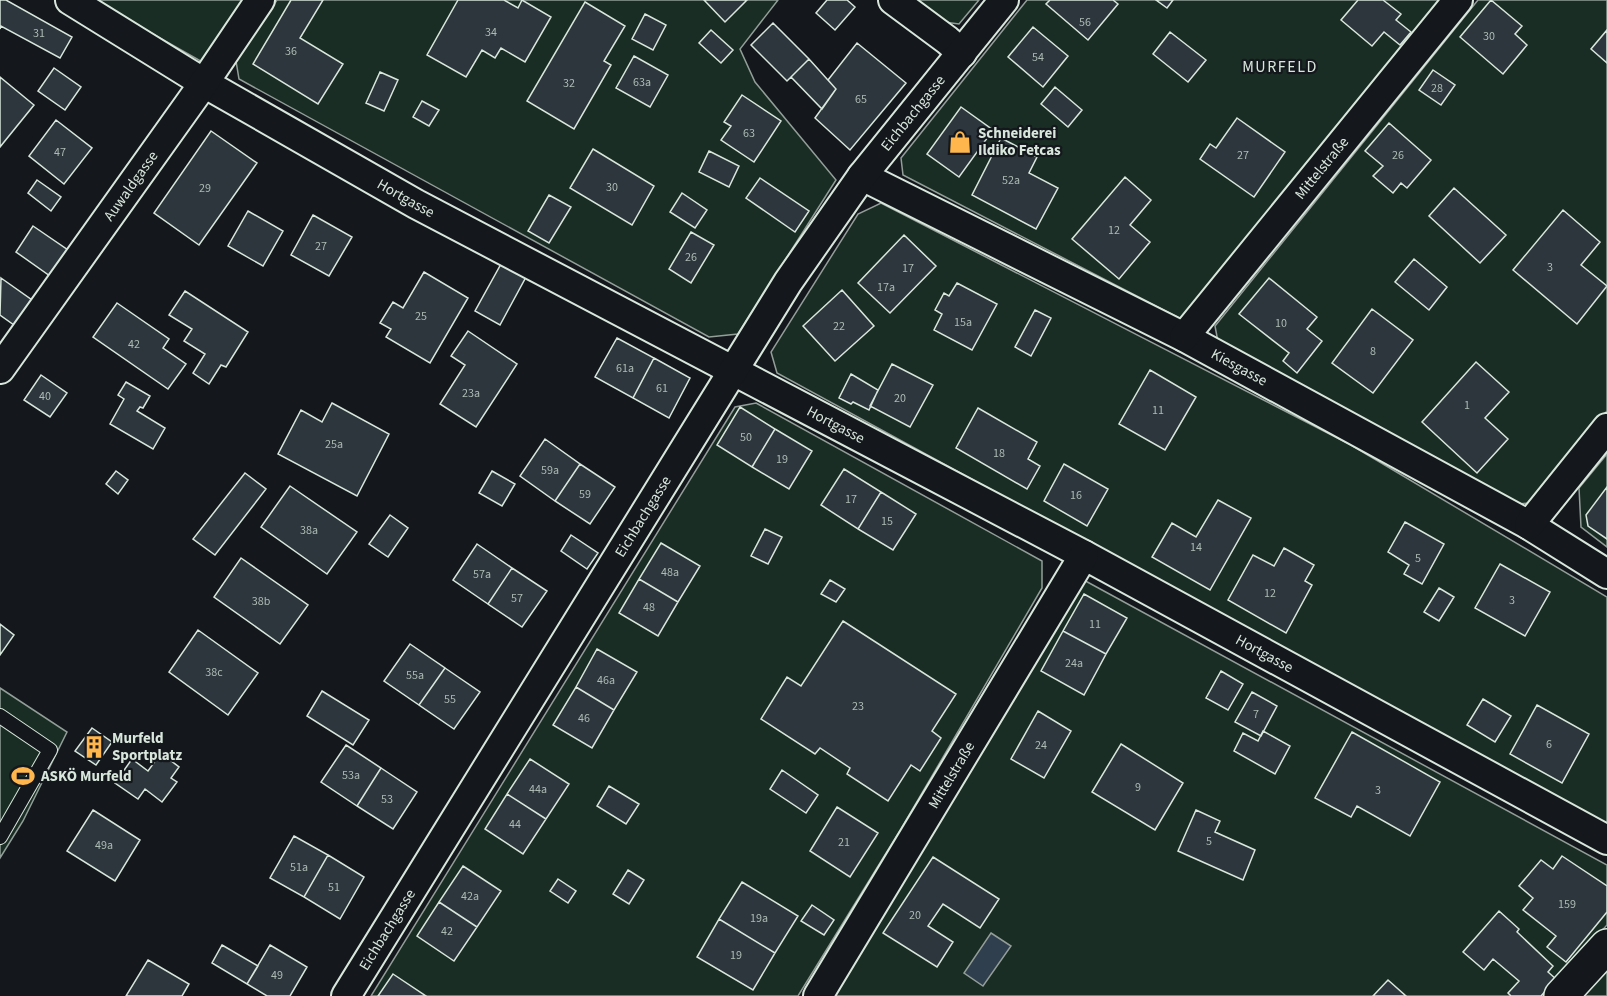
<svg xmlns="http://www.w3.org/2000/svg" width="1607" height="996" font-family="'Source Sans 3',sans-serif">
	<rect width="100%" height="100%" fill="#14181c"/>
	<!-- green -->
	<path fill="#1a2d24" stroke="#939e99" stroke-width="1.5" d="M93,0H246L204,63Z
		M277,0H778L740,49L755,82L836,180L738,334L709,337L239,79L236,61Z
		M914,0H979L959,24L944,22Z
		M1027,0H1441L1183,320L903,175L901,158Z
		M1478,0H1607V411L1530,503L1508,505L1387,431L1218,342L1215,326Z
		M881,203L1351,445L1607,597V825L777,373L771,352L858,214Z
		M756,403L1042,561V588L901,829L798,996H371L735,407Z
		M1607,454V547L1581,527L1579,488Z
		M1080,578L1607,865V925L1543,996H833Z
		M0,688L67,732L23,821L0,858Z
		M1607,970V996H1582Z"/>
	<!-- water -->
	<path fill="#2f3f4d" stroke="#939e99" stroke-width="1.5" d="M991,933L1011,946L983,986L964,973Z"/>
	<!-- building -->
	<path fill="#2c363c" stroke="#d8e6dc" stroke-width="1.5" d="M0,0H6L72,37L60,58L1,26L0,29Z
		M291,0H323L300,38L343,64L318,104L253,64Z
		M458,0H504L518,8L522,0L551,17L525,62L501,48L495,58L482,50L466,77L427,55Z
		M704,0H747L725,22Z
		M827,0H847L855,7L835,30L816,13Z
		M1050,0H1113L1118,4L1088,40L1046,4Z
		M1156,0H1173L1167,8Z
		M1358,0H1383L1401,14L1396,20L1411,32L1400,45L1384,32L1372,46L1341,20Z
		M1491,0L1522,26L1515,34L1527,45L1503,74L1460,37Z
		M585,2L625,26L604,61L611,65L574,129L527,101Z
		M645,14L666,25L653,50L632,39Z
		M773,23L809,59L787,81L751,45Z
		M1033,27L1068,56L1043,87L1008,57Z
		M711,30L733,50L721,63L699,43Z
		M1607,30V63L1591,49Z
		M1170,32L1206,60L1188,82L1153,54Z
		M857,43L906,83L850,150L815,118L836,89L828,80Z
		M634,56L668,75L650,107L616,88Z
		M809,59L836,89L822,109L791,77Z
		M54,68L81,87L65,110L38,91Z
		M1433,70L1455,85L1441,105L1419,90Z
		M380,72L398,80L384,111L366,103Z
		M0,77L34,105L0,147Z
		M1055,87L1082,110L1068,127L1041,104Z
		M742,95L781,121L754,162L721,140L731,126L724,122Z
		M422,101L439,110L429,126L413,117Z
		M961,107L993,130L959,177L927,154Z
		M1237,118L1285,152L1254,197L1200,159L1210,144L1216,148Z
		M56,120L92,148L64,184L29,156Z
		M1389,123L1431,160L1407,188L1401,183L1393,193L1373,176L1383,166L1365,151Z
		M211,131L257,163L199,245L154,213Z
		M1001,138L1037,157L1029,173L1058,188L1036,229L972,195Z
		M593,149L654,186L632,225L570,188Z
		M709,151L739,166L729,187L699,172Z
		M1125,177L1151,200L1130,225L1150,242L1119,279L1072,239Z
		M760,178L809,211L795,232L746,198Z
		M37,180L61,197L51,211L28,193Z
		M1454,188L1506,235L1480,263L1429,216Z
		M682,193L707,210L695,228L670,212Z
		M549,195L571,207L549,243L528,231Z
		M1563,210L1600,242L1581,265L1607,286L1577,324L1513,270Z
		M248,211L283,231L263,266L228,246Z
		M313,215L352,237L329,276L291,255Z
		M33,226L68,250L50,276L16,252Z
		M691,232L714,245L691,283L669,269Z
		M904,235L936,266L890,313L858,283Z
		M1414,259L1447,287L1429,310L1395,282Z
		M501,264L526,277L500,325L475,311Z
		M424,272L468,298L430,363L386,337L391,329L380,323L393,302L403,308Z
		M1,278L32,300L14,325L0,315Z
		M1269,278L1317,317L1307,329L1322,341L1297,373L1283,361L1289,353L1239,314Z
		M957,283L997,304L972,350L934,330L942,314L935,310L944,293L949,296Z
		M842,290L874,326L835,361L803,326Z
		M185,291L248,332L226,367L221,365L209,384L193,373L205,354L184,341L192,329L169,315Z
		M117,303L169,339L163,348L186,364L168,389L93,337Z
		M1372,309L1413,340L1373,393L1332,363Z
		M1035,310L1051,318L1031,356L1015,347Z
		M468,331L517,364L476,427L440,404L465,365L451,356Z
		M617,338L654,358L633,398L595,377Z
		M654,358L690,378L669,418L633,398Z
		M1476,362L1509,392L1485,418L1508,439L1477,473L1422,422Z
		M892,364L933,385L910,427L870,406Z
		M1150,370L1196,397L1165,450L1119,424Z
		M851,374L878,390L869,410L853,402L851,404L839,398Z
		M41,375L67,393L50,417L24,400Z
		M126,382L150,396L143,408L140,407L137,411L165,428L153,449L110,424L124,399L118,395Z
		M332,403L389,434L357,496L278,454L301,410L322,422Z
		M740,407L775,429L752,467L717,445Z
		M978,408L1037,442L1028,459L1040,466L1027,489L956,448Z
		M775,429L812,451L789,489L752,467Z
		M545,439L580,464L555,501L520,476Z
		M580,464L615,487L590,524L555,501Z
		M1064,464L1108,489L1087,526L1044,501Z
		M844,469L881,492L858,529L821,505Z
		M116,471L128,480L118,494L106,484Z
		M492,471L515,484L502,506L479,493Z
		M245,473L266,489L215,555L193,539Z
		M290,486L357,532L327,574L261,527Z
		M1607,487V539L1588,526L1586,515Z
		M881,492L916,514L893,550L858,529Z
		M1218,500L1251,518L1210,590L1152,557L1172,523L1196,537Z
		M390,515L408,528L388,557L369,544Z
		M1405,522L1444,544L1422,584L1404,574L1409,565L1388,552Z
		M765,529L782,537L768,564L751,556Z
		M571,535L598,553L587,569L561,551Z
		M661,543L700,566L678,602L639,579Z
		M477,544L512,568L488,604L453,580Z
		M1284,548L1314,565L1305,581L1312,585L1286,633L1228,600L1253,555L1274,566Z
		M241,558L308,605L280,644L214,597Z
		M1500,564L1550,592L1525,636L1475,608Z
		M512,568L547,591L522,627L488,604Z
		M639,579L678,602L658,636L619,613Z
		M830,580L845,589L836,602L821,594Z
		M1439,588L1454,597L1439,621L1424,612Z
		M1084,594L1127,618L1106,654L1063,631Z
		M843,621L956,694L932,731L941,738L920,771L911,765L888,801L847,774L850,768L820,748L815,754L761,719L787,677L801,686Z
		M0,624L14,635L0,655Z
		M198,630L258,673L228,715L169,672Z
		M1063,631L1106,654L1084,695L1041,671Z
		M410,644L445,668L419,705L384,681Z
		M597,649L637,672L614,710L576,687Z
		M445,668L480,692L454,729L419,705Z
		M1221,671L1243,684L1228,710L1206,698Z
		M576,687L614,710L592,748L553,725Z
		M322,691L369,720L353,745L307,716Z
		M1252,692L1277,706L1261,736L1235,722Z
		M1483,699L1511,716L1495,742L1467,725Z
		M1537,705L1589,734L1562,783L1510,754Z
		M1038,711L1071,731L1044,778L1011,759Z
		M92,728L112,742L96,765L75,751Z
		M1263,731L1290,746L1275,774L1234,751L1243,733L1258,741Z
		M1352,732L1440,782L1410,836L1357,806L1351,817L1315,798Z
		M1121,744L1183,783L1155,830L1092,792Z
		M346,745L381,768L357,806L321,782Z
		M161,753L179,767L171,778L177,782L162,802L145,789L138,799L115,783L132,759L148,771Z
		M530,759L569,784L546,819L507,794Z
		M381,768L417,792L393,829L357,806Z
		M782,770L818,795L806,813L770,789Z
		M609,786L639,804L626,824L597,806Z
		M507,794L546,819L523,854L485,829Z
		M837,807L878,833L850,877L810,851Z
		M93,810L140,840L115,881L67,851Z
		M1196,810L1220,821L1215,832L1255,850L1243,880L1178,851Z
		M294,836L328,855L304,897L270,878Z
		M328,855L364,877L340,919L304,897Z
		M1562,856L1607,886V912L1566,962L1547,947L1556,936L1523,910L1533,898L1519,886L1541,860L1553,869Z
		M933,857L999,899L980,928L943,904L928,926L953,942L937,967L883,933Z
		M463,866L501,891L477,927L439,902Z
		M628,870L644,880L629,904L613,894Z
		M558,879L576,891L568,903L550,891Z
		M742,882L798,916L775,953L719,919Z
		M439,902L477,927L454,961L417,936Z
		M812,905L834,920L824,935L801,921Z
		M1499,911L1519,929L1517,932L1553,966L1548,972L1556,979L1541,996H1511L1508,993L1519,981L1493,959L1484,970L1463,952Z
		M719,919L775,953L753,990L697,957Z
		M222,945L258,966L247,984L212,963Z
		M270,945L307,967L290,996H267L247,984Z
		M148,960L189,984L182,996H126Z
		M393,974L426,996H378Z
		M1388,980L1406,996H1373Z"/>
	<g fill="none" stroke-linecap="round" stroke-linejoin="round">
		<!-- service casing -->
		<g stroke="#d8e6dc" stroke-width="16">
			<path id="service" d="M0,716L50,750L0,837"/>
		</g>
		<!-- minor casing -->
		<g stroke="#d8e6dc" stroke-width="32">
			<g id="minor">
				<path id="s1" d="M70,0L204,83L416,204L1084,555L1607,840"/>
				<path d="M893,0L947,40L962,53"/>
				<path id="s2" d="M862,176L1184,337L1529,525L1607,574"/>
				<path id="s3" d="M1184,337L1458,0"/>
				<path id="s4" d="M0,369L204,83L260,0"/>
				<path d="M1529,525L1607,428"/>
				<path id="s5" d="M346,996L788,282L862,176L1004,0"/>
				<path id="s6" d="M818,996L1084,555"/>
			</g>
		</g>
		<!-- tertiary casing -->
		<g stroke="#d8e6dc" stroke-width="36">
			<path id="tertiary" d="M1561,996L1607,946"/>
		</g>
		<!-- service -->
		<use href="#service" stroke="#14181c" stroke-width="14"/>
		<!-- minor -->
		<use href="#minor" stroke="#14181c" stroke-width="28"/>
		<!-- tertiary -->
		<use href="#tertiary" stroke="#14181c" stroke-width="33"/>
	</g>
	<!-- icons -->
	<defs>
		<g id="shop-bare" transform="scale(1.8)"><path d="M-5-2.5h2.3a2.7 3.5 0 0 1 5.4 0H5L5.5 6h-11ZM-1.5-2.5h3a1.5 2.3 0 0 0-3 0Z" fill="#ffb74d" stroke="#14181c" stroke-width="2.5" paint-order="stroke"/></g>
		<g id="building-bare" transform="scale(1.8)"><path d="M-4-6H4V6H1V3H-1V6H-4ZM-2.5-4.3h1.7v1.8h-1.7ZM.8-4.3h1.7v1.8H.8ZM-2.5-1h1.7V.8h-1.7ZM.8-1h1.7V.8H.8Z" fill="#ffb74d" stroke="#14181c" stroke-width="2.5" paint-order="stroke"/></g>
		<g id="stadium-bare" transform="scale(1.8)"><path d="M0-5a6.5 5 0 1 0 0 10a6.5 5 0 1 0 0-10ZM-3.5-1.8h7v3.6h-7Z" fill="#ffb74d" stroke="#14181c" stroke-width="2.5" paint-order="stroke"/></g>
	</defs>
	<g fill-rule="evenodd">
		<use href="#shop-bare" x="960" y="142"/>
		<use href="#building-bare" x="94" y="747"/>
		<use href="#stadium-bare" x="23" y="776"/>
	</g>
	<g text-anchor="middle" stroke-width="4.5" stroke-linejoin="round" paint-order="stroke">
		<!-- number labels -->
		<g font-size="12" fill="#adbab4">
			<text x="1085" y="26">56</text>
			<text x="491" y="36">34</text>
			<text x="39" y="37">31</text>
			<text x="1489" y="40">30</text>
			<text x="291" y="55">36</text>
			<text x="1038" y="61">54</text>
			<text x="642" y="86">63a</text>
			<text x="569" y="87">32</text>
			<text x="1437" y="92">28</text>
			<text x="861" y="103">65</text>
			<text x="749" y="137">63</text>
			<text x="60" y="156">47</text>
			<text x="1243" y="159">27</text>
			<text x="1398" y="159">26</text>
			<text x="1011" y="184">52a</text>
			<text x="612" y="191">30</text>
			<text x="205" y="192">29</text>
			<text x="1114" y="234">12</text>
			<text x="321" y="250">27</text>
			<text x="691" y="261">26</text>
			<text x="1550" y="271">3</text>
			<text x="908" y="272">17</text>
			<text x="886" y="291">17a</text>
			<text x="421" y="320">25</text>
			<text x="963" y="326">15a</text>
			<text x="1281" y="327">10</text>
			<text x="839" y="330">22</text>
			<text x="134" y="348">42</text>
			<text x="1373" y="355">8</text>
			<text x="625" y="372">61a</text>
			<text x="662" y="392">61</text>
			<text x="471" y="397">23a</text>
			<text x="45" y="400">40</text>
			<text x="900" y="402">20</text>
			<text x="1467" y="409">1</text>
			<text x="1158" y="414">11</text>
			<text x="746" y="441">50</text>
			<text x="334" y="448">25a</text>
			<text x="999" y="457">18</text>
			<text x="782" y="463">19</text>
			<text x="550" y="474">59a</text>
			<text x="585" y="498">59</text>
			<text x="1076" y="499">16</text>
			<text x="851" y="503">17</text>
			<text x="887" y="525">15</text>
			<text x="309" y="534">38a</text>
			<text x="1196" y="551">14</text>
			<text x="1418" y="562">5</text>
			<text x="670" y="576">48a</text>
			<text x="482" y="578">57a</text>
			<text x="1270" y="597">12</text>
			<text x="517" y="602">57</text>
			<text x="1512" y="604">3</text>
			<text x="261" y="605">38b</text>
			<text x="649" y="611">48</text>
			<text x="1095" y="628">11</text>
			<text x="1074" y="667">24a</text>
			<text x="214" y="676">38c</text>
			<text x="415" y="679">55a</text>
			<text x="606" y="684">46a</text>
			<text x="450" y="703">55</text>
			<text x="858" y="710">23</text>
			<text x="1256" y="718">7</text>
			<text x="584" y="722">46</text>
			<text x="1549" y="748">6</text>
			<text x="1041" y="749">24</text>
			<text x="351" y="779">53a</text>
			<text x="1138" y="791">9</text>
			<text x="538" y="793">44a</text>
			<text x="1378" y="794">3</text>
			<text x="387" y="803">53</text>
			<text x="515" y="828">44</text>
			<text x="1209" y="845">5</text>
			<text x="844" y="846">21</text>
			<text x="104" y="849">49a</text>
			<text x="299" y="871">51a</text>
			<text x="334" y="891">51</text>
			<text x="470" y="900">42a</text>
			<text x="1567" y="908">159</text>
			<text x="915" y="919">20</text>
			<text x="759" y="922">19a</text>
			<text x="447" y="935">42</text>
			<text x="736" y="959">19</text>
			<text x="277" y="979">49</text>
		</g>
		<!-- street labels -->
		<g font-size="15" fill="#d8e6dc" stroke="#14181c">
			<text dy="5" stroke="none"><textPath href="#s5" startOffset="1050">Eichbachgasse</textPath></text>
			<text dy="5" stroke="none"><textPath href="#s3" startOffset="218">Mittelstraße</textPath></text>
			<text dy="5" stroke="none"><textPath href="#s4" startOffset="225">Auwaldgasse</textPath></text>
			<text dy="5" stroke="none"><textPath href="#s1" startOffset="390">Hortgasse</textPath></text>
			<text dy="5" stroke="none"><textPath href="#s2" startOffset="423">Kiesgasse</textPath></text>
			<text dy="5" stroke="none"><textPath href="#s1" startOffset="876">Hortgasse</textPath></text>
			<text dy="5" stroke="none"><textPath href="#s5" startOffset="564">Eichbachgasse</textPath></text>
			<text dy="5" stroke="none"><textPath href="#s1" startOffset="1362">Hortgasse</textPath></text>
			<text dy="5" stroke="none"><textPath href="#s6" startOffset="258">Mittelstraße</textPath></text>
			<text dy="5" stroke="none"><textPath href="#s5" startOffset="78">Eichbachgasse</textPath></text>
		</g>
		<!-- poi labels -->
		<g font-size="15" font-weight="bold" fill="#d8e6dc" stroke="#14181c" text-anchor="start">
			<text x="978" y="138">Schneiderei<tspan x="978" dy="17">Ildiko Fetcas</tspan></text>
			<text x="112" y="743">Murfeld<tspan x="112" dy="17">Sportplatz</tspan></text>
			<text x="41" y="781">ASKÖ Murfeld</text>
		</g>
		<!-- neighbourhood labels -->
		<g font-size="16" letter-spacing="1.5" fill="#d8e6dc" stroke="#14181c">
			<text x="1280" y="72">MURFELD</text>
		</g>
	</g>
</svg>
